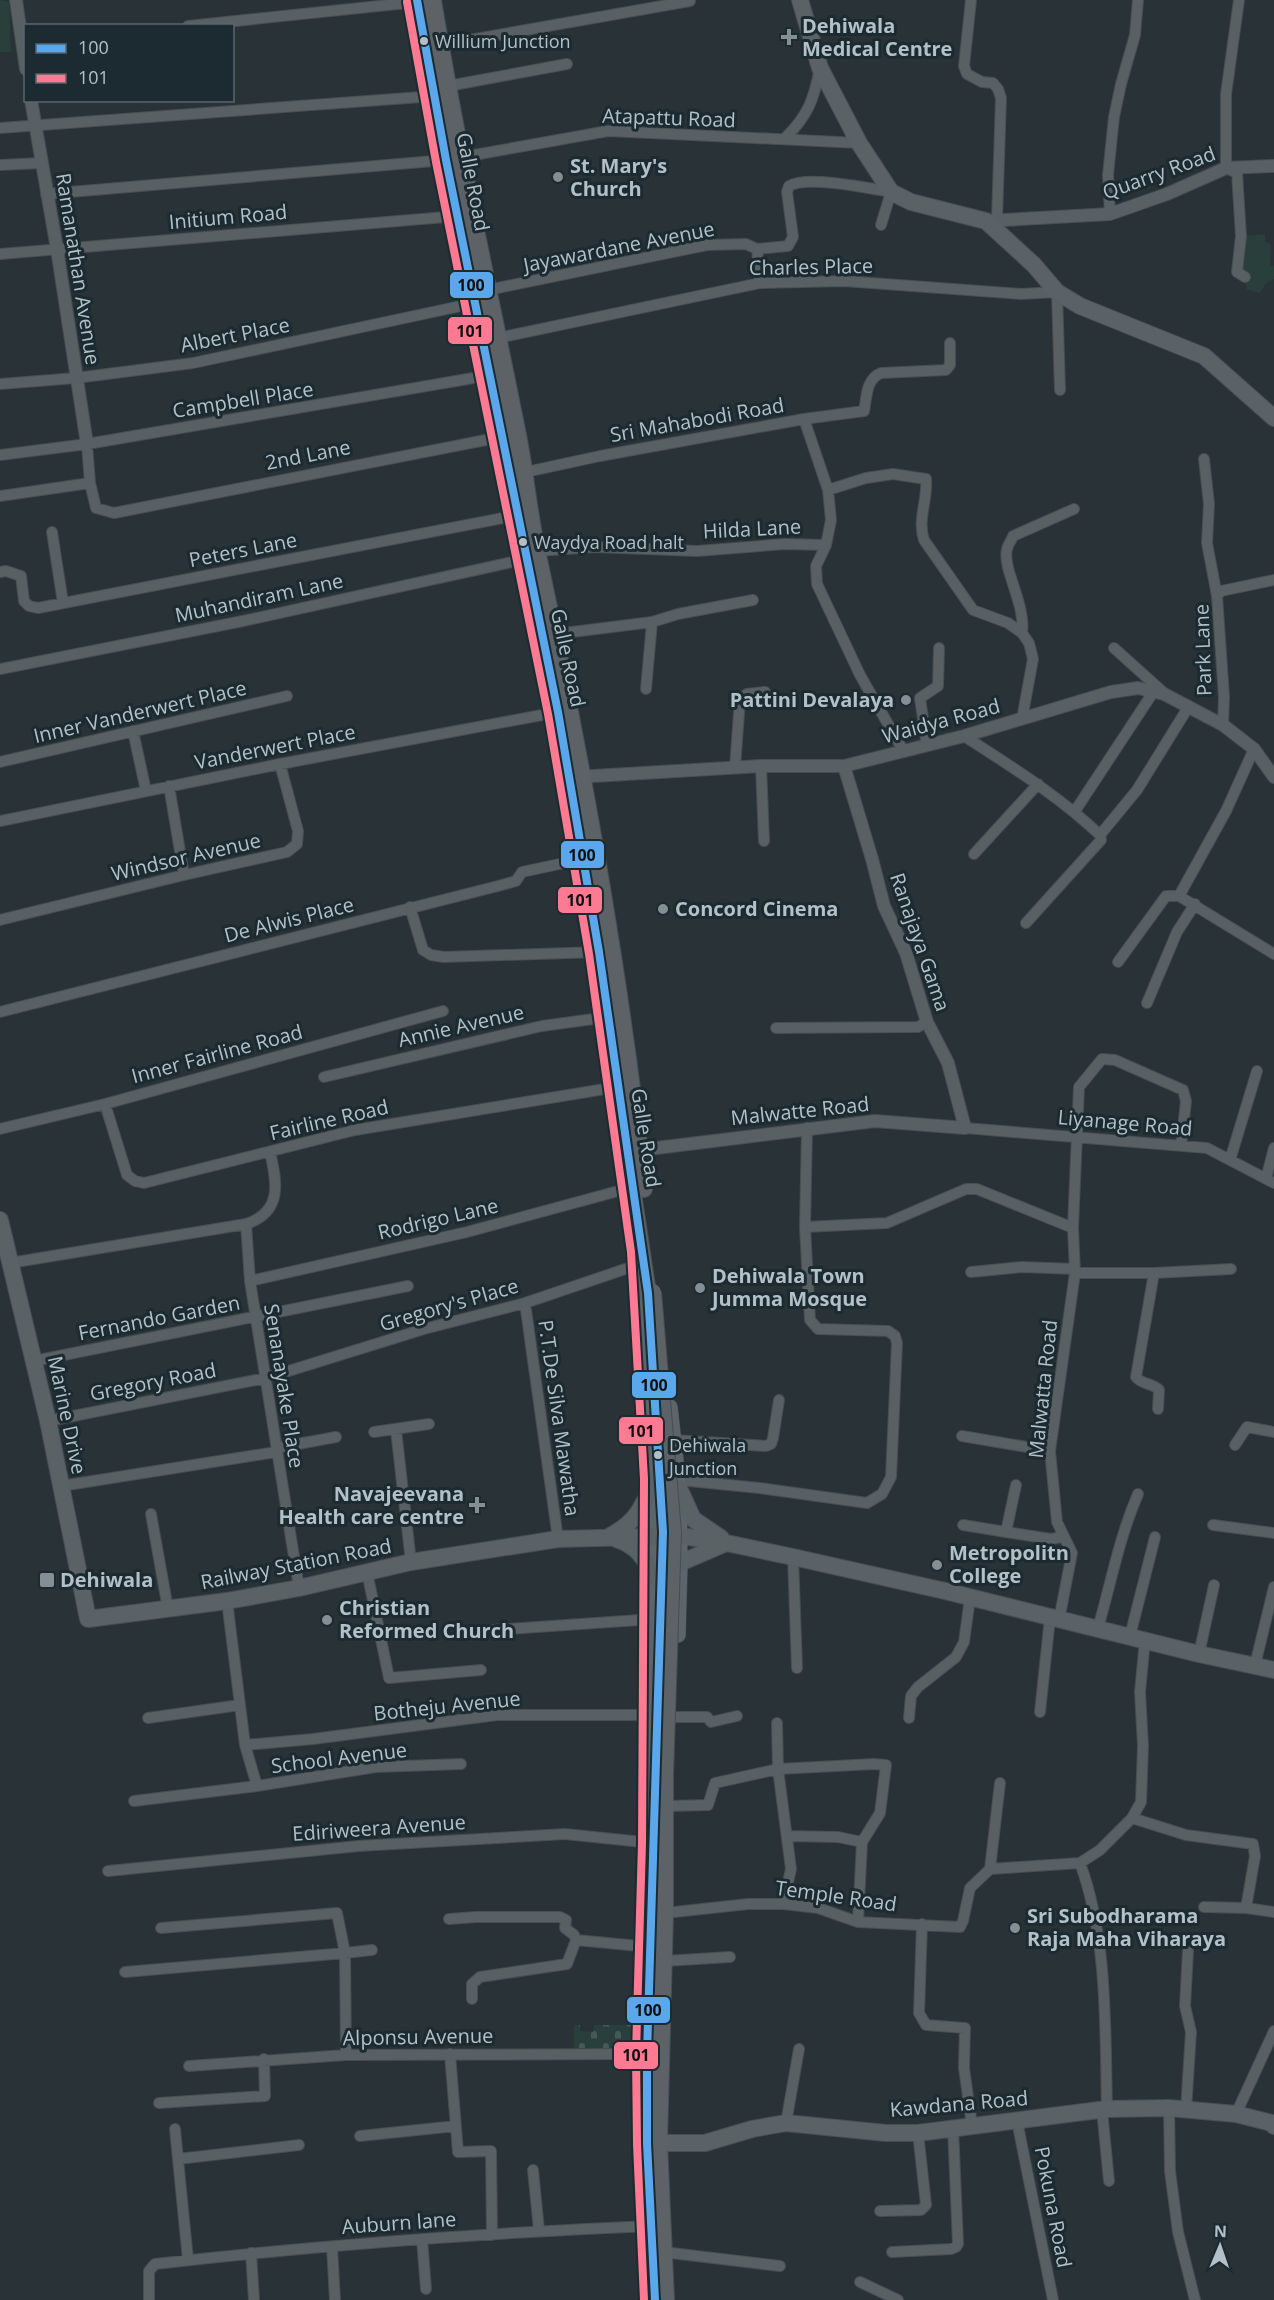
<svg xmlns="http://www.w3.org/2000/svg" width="1274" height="2300" font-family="'Open Sans',sans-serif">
	<defs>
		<pattern id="cemetery-stones" width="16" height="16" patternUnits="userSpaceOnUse" patternTransform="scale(1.5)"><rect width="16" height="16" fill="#283f3b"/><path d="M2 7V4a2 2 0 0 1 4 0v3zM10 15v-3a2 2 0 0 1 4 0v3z" fill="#455956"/></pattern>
	</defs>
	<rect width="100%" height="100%" fill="#293236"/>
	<!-- green -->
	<path fill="#283f3b" d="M0,0L9,2L11,52H0Z
		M1263,234L1265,235V241L1271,245L1270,266H1274V279L1266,283L1260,293L1246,289L1245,277L1237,272L1241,236Z"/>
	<!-- cemetery -->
	<path fill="url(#cemetery-stones)" d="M574,2025H580V2031L593,2032L594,2025H634V2049L574,2048Z"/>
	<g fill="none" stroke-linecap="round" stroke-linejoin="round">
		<!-- minor casing -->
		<g stroke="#474e51" stroke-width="12">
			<path id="minor" d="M971,0L964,66L967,74L982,82L993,83L998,89L1001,98L997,219
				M1239,0L1226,94V168L1237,173L1241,236L1237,272L1245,277
				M188,26L417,2
				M441,45L690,1
				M448,86L567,64
				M0,128L435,96
				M785,138C808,116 814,99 820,68
				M0,165L41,163
				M46,194L446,160L608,131L859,143
				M1110,214L1108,175L1114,117L1121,84L1135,35L1138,0
				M757,249L760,283
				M0,254L458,216
				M488,290L707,245L746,244L757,249L788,246L793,237L787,192L789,186C807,175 868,188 891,192L881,225
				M498,338L760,283L844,281L1021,294L1057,292L1060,390
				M0,384L76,378L193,363L475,303
				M804,419L864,411C867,396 866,379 881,373L946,370L950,365V343
				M87,444L90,483L96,508L114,513L501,437
				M0,455L87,444L491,375
				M1204,459L1209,504L1207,543L1217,596L1224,697L1223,725
				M526,472L600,456L804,419L828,490L831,520L826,545L816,566L817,584L860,675L904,752
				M828,490L866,478L893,474L926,479C928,500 917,519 924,540L973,610L1008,623L1022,633L1029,643L1033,659L1022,719
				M0,496L90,483
				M52,532L63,603
				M537,551L595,547L697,551L785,544L826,545
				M0,572L6,571L21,576L24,601L29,606L38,608L518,515
				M1217,596L1221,591L1274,580
				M1022,633C1026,604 1002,569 1007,549C1008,544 1012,540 1013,536L1074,509
				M556,634L652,622L678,614L753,600
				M1114,648L1164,693
				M0,669L243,621L526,559
				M646,689L652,622
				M133,731L146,791
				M964,736C1012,767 1059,796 1100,835
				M927,746L920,698L938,686L939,648
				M0,762L287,696
				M761,766L764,841
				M735,768L740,699L747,694L765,692
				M169,786L184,875
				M1075,811L1154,691
				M0,821L280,764L558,712
				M974,854L1038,784
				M1179,896L1226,811L1254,749
				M410,907L423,950L431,955L444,957L599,952
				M0,920L184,875L287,852L297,844L298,831L280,764
				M1026,923L1101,840L1100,835L1137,790L1189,706
				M1118,962L1166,896H1179L1274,954
				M1147,1003L1177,932L1195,904
				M0,1012L498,886L516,881L522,872L583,859
				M776,1028L918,1027L927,1022
				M324,1077L542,1026L608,1017
				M105,1104L127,1175L135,1181L144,1183L355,1130L617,1087
				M965,1128L1207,1148L1274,1183
				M0,1129L105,1104L443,1011
				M1230,1160L1257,1071
				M1266,1179L1274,1148
				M246,1224L250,1281L299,1588
				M805,1227L887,1223L966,1189H977L1073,1228
				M10,1263L246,1224C283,1212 277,1182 270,1152
				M971,1272L1022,1267L1075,1269
				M1075,1273H1154L1231,1269
				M1154,1273L1136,1377C1142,1385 1153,1383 1159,1390L1158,1409
				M250,1281L467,1232L633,1187
				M525,1303L558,1539
				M34,1361L408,1286
				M48,1421L266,1378L424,1329L525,1303L640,1264
				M396,1430L411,1562
				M374,1432L429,1424
				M962,1436L1050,1451
				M674,1440L766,1446L771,1444L773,1438L779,1400
				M1235,1445L1247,1427L1274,1432
				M276,1448L336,1437
				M679,1480L759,1488L867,1503L882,1494L891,1477L897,1343L895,1336L888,1331L818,1329L810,1320L805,1227L807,1128
				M1016,1485L1006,1532L1051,1539L1062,1537
				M61,1486L276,1452
				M151,1514L168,1609
				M963,1525L1006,1532
				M1213,1525L1274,1533
				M793,1557L797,1668
				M367,1572L389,1678L481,1670
				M1059,1620L1072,1553L1057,1522L1050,1451L1075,1273L1073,1228L1079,1087L1102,1059L1115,1060L1183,1090L1186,1101L1181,1146
				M1098,1628C1111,1583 1119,1538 1138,1494
				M493,1630L654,1619
				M1130,1636L1155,1537
				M1199,1654L1214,1585
				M1255,1665L1274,1587
				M1040,1712L1050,1618
				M673,1717H707L711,1722L737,1716
				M148,1718L240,1705
				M909,1718L911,1696L918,1687L956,1657L964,1642L970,1598
				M245,1745L313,1739L497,1715H653
				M257,1786L376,1767L461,1764
				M134,1801L257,1786L245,1745L227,1601
				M668,1806L708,1805L715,1783L778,1769L777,1723
				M1132,1818L1186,1835L1253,1844L1255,1856L1246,1908L1274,1912
				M787,1836L838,1837L862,1842
				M990,1869L1080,1863
				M108,1871L359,1846L565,1834L652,1843
				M783,1904L791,1869L778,1769L874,1764L886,1765L880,1813L862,1842L858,1922
				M1204,1907L1246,1908
				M665,1913L748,1904H783L818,1908L858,1922L960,1927L963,1921L970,1888L990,1869L1000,1783
				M449,1919L476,1917H560L566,1920L565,1928L574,1935L576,1940L650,1947
				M922,1924L919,2013L926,2025L965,2028L964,2068L972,2125
				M664,1961L730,1957
				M125,1972L345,1953L337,1913L161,1928
				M472,1999V1984L480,1977L567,1964L576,1940
				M450,2054L458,2152L491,2151L492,2235
				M346,2055L345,1953L372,1950
				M189,2066L346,2055L647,2054
				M159,2103L265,2096L264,2059
				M1169,2108L1170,2171L1178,2232L1195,2300
				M1107,2109C1105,2029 1108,1939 1080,1863L1100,1850L1132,1818L1141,1802L1143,1746L1140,1692L1145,1640
				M1102,2110L1109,2181
				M1186,2110L1191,2032L1185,2006L1188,1951
				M1236,2114L1274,2031
				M1017,2121L1053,2300
				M786,2123L799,2049
				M175,2129L188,2260
				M360,2136L456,2126
				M178,2159L299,2145
				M533,2170L539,2230
				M880,2211L921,2210L926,2205L918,2133
				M422,2239L426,2289
				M332,2247L335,2300
				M663,2252L780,2266
				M892,2252L951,2249L956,2247L958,2244L953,2127
				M251,2253L254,2300
				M860,2282L898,2300
				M149,2300V2271L155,2264C319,2245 485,2233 650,2226"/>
		</g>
		<!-- tertiary casing -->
		<g stroke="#474e51" stroke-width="14">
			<path id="tertiary" d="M16,0L26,69
				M31,100L57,249L87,444
				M986,221L1110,214L1167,194L1226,168L1274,166
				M576,777L761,766H844L964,736L1111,692L1138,688L1164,694L1223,725L1254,749L1274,777
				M640,1150L875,1121L965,1128L948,1063L927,1022L906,953L884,906L872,859L844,766"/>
		</g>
		<!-- secondary casing -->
		<g stroke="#474e51" stroke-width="16">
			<path id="secondary" d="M642,1281L655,1479L653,1799
				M670,1407L679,1488L680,1563L678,1635"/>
		</g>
		<!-- primary casing -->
		<g stroke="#474f53" stroke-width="18">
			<path id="primary" d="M800,0L820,68L859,143L891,192L911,202L986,221L1034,265L1057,292L1080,306L1204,356L1274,418
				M0,1220L48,1421L88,1619L227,1601L299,1588L411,1562L558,1539L680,1536L712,1540L793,1557L945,1591L1199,1654L1274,1670
				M679,1488L693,1519L721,1538
				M610,1536C637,1522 643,1506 655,1479
				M616,1539C637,1546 644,1557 654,1577
				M680,1563L724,1544
				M647,2143H705L752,2129L786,2123L886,2133H918L1107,2109L1169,2108L1236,2114L1272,2123L1274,2126"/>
		</g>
		<!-- trunk casing -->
		<g stroke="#464e51" stroke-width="18">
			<path id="trunk" d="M417,0L446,160L558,712L599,952L617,1087L648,1293
				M433,0C457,146 489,290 518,435C526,475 529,515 538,555C583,765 621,975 644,1189
				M665,1774V1913L659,2143L666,2300
				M655,2300L647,2143V2054L652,1829L655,1788"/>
		</g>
		<!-- minor -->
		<use href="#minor" stroke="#596064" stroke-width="10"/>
		<!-- tertiary -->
		<use href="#tertiary" stroke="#596064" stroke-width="12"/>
		<!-- secondary -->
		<use href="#secondary" stroke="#5d646a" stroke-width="15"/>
		<!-- primary -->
		<use href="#primary" stroke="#5b6266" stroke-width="16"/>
		<!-- trunk -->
		<use href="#trunk" stroke="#5c6265" stroke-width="16"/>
		<!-- trunk-bridge casing -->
		<g stroke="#464e51" stroke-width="18" stroke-linecap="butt">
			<path id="trunk-bridge" d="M653,1292L673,1532L665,1774"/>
		</g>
		<!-- trunk-bridge -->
		<use href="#trunk-bridge" stroke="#5c6265" stroke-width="16"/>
		<!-- bus-1 casing -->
		<g stroke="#1c2a31" stroke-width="12">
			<path id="bus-1" d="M417,0L446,160L558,712L599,952L648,1293L663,1532L647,2054V2143L655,2300"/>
		</g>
		<!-- bus-2 casing -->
		<g stroke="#1c2a31" stroke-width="12">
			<path id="bus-2" d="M407,2L436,162L548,714L589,954L631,1252L644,1479L642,1843L636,2054L637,2144L644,2300"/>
		</g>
		<!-- bus-1 -->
		<use href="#bus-1" stroke="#5aa8eb" stroke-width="8"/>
		<!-- bus-2 -->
		<use href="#bus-2" stroke="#fe7a93" stroke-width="8"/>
	</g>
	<!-- markers -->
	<g fill="#838e95" stroke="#1c2a31" stroke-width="2">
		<path d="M786 28h6v6h6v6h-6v6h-6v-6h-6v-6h6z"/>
		<circle cx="558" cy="177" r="6"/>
		<circle cx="906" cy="700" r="6"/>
		<circle cx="663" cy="909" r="6"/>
		<circle cx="700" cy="1288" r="6"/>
		<path d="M474 1496h6v6h6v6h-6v6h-6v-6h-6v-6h6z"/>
		<circle cx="937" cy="1565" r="6"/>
		<rect x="39" y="1572" width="16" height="16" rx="3"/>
		<circle cx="327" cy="1620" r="6"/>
		<circle cx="1015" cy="1928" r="6"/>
	</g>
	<g fill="#b3c0c8" stroke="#1c2a31" stroke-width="2">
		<circle cx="424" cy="41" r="5"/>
		<circle cx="523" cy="542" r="5"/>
		<circle cx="658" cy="1455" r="5"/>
	</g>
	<g text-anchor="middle" stroke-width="6" stroke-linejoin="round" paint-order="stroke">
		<!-- bus labels -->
		<g font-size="18" fill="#b3c0c8" stroke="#1c2a31" text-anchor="start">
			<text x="435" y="48">Willium Junction</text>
			<text x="534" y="549">Waydya Road halt</text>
			<text x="669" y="1452">Dehiwala<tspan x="669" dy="23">Junction</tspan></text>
		</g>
		<!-- poi labels -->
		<g font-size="20" font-weight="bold" fill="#b3c0c8" stroke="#1c2a31" text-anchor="start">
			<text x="802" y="33">Dehiwala<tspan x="802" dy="23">Medical Centre</tspan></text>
			<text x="570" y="173">St. Mary's<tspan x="570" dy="23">Church</tspan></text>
			<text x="894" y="707" text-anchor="end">Pattini Devalaya</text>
			<text x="675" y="916">Concord Cinema</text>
			<text x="712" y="1283">Dehiwala Town<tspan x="712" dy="23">Jumma Mosque</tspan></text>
			<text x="464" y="1501" text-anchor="end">Navajeevana<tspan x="464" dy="23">Health care centre</tspan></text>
			<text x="949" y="1560">Metropolitn<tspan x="949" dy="23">College</tspan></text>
			<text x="60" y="1587">Dehiwala</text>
			<text x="339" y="1615">Christian<tspan x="339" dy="23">Reformed Church</tspan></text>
			<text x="1027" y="1923">Sri Subodharama<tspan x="1027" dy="23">Raja Maha Viharaya</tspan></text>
		</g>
		<!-- street labels -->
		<g font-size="20" fill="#b3c0c8" stroke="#1c2a31">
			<text transform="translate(669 118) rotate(2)" y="7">Atapattu Road</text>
			<text transform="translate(1159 173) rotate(-20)" y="7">Quarry Road</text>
			<text transform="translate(473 182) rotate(79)" y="7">Galle Road</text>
			<text transform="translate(228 217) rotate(-5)" y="7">Initium Road</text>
			<text transform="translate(619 247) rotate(-11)" y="7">Jayawardane Avenue</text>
			<text transform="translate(811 267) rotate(-1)" y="7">Charles Place</text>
			<text transform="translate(78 269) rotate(81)" y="7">Ramanathan Avenue</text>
			<text transform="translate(235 335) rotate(-11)" y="7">Albert Place</text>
			<text transform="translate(243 400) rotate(-9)" y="7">Campbell Place</text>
			<text transform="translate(697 420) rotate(-10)" y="7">Sri Mahabodi Road</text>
			<text transform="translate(308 455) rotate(-11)" y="7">2nd Lane</text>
			<text transform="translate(752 529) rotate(-3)" y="7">Hilda Lane</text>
			<text transform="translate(243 550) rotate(-11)" y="7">Peters Lane</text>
			<text transform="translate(259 598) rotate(-12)" y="7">Muhandiram Lane</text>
			<text transform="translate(1203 650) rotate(-92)" y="7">Park Lane</text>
			<text transform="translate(568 658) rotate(78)" y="7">Galle Road</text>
			<text transform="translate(140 712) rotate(-13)" y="7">Inner Vanderwert Place</text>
			<text transform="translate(941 721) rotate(-15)" y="7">Waidya Road</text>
			<text transform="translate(275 747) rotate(-11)" y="7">Vanderwert Place</text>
			<text transform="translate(186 857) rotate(-13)" y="7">Windsor Avenue</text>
			<text transform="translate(289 920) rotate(-14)" y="7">De Alwis Place</text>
			<text transform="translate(920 942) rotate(71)" y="7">Ranajaya Gama</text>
			<text transform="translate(461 1026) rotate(-13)" y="7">Annie Avenue</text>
			<text transform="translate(217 1054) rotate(-15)" y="7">Inner Fairline Road</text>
			<text transform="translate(800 1111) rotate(-6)" y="7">Malwatte Road</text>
			<text transform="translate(329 1120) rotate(-13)" y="7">Fairline Road</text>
			<text transform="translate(1125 1123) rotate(5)" y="7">Liyanage Road</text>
			<text transform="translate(646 1138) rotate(81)" y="7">Galle Road</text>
			<text transform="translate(438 1219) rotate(-13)" y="7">Rodrigo Lane</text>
			<text transform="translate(449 1305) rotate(-16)" y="7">Gregory's Place</text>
			<text transform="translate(159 1318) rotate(-11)" y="7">Fernando Garden</text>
			<text transform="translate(153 1382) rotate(-11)" y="7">Gregory Road</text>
			<text transform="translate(284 1386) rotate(81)" y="7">Senanayake Place</text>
			<text transform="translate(1043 1389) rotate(-84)" y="7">Malwatta Road</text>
			<text transform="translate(67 1415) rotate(78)" y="7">Marine Drive</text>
			<text transform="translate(559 1418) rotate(82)" y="7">P.T.De Silva Mawatha</text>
			<text transform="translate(296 1564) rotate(-11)" y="7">Railway Station Road</text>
			<text transform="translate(447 1706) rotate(-6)" y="7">Botheju Avenue</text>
			<text transform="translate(339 1758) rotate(-7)" y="7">School Avenue</text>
			<text transform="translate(379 1828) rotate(-4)" y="7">Ediriweera Avenue</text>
			<text transform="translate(836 1896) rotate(8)" y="7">Temple Road</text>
			<text transform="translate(418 2037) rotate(-1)" y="7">Alponsu Avenue</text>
			<text transform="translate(959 2104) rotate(-5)" y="7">Kawdana Road</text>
			<text transform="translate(1053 2207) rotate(79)" y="7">Pokuna Road</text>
			<text transform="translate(399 2223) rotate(-4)" y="7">Auburn lane</text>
		</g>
	</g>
	<g stroke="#1c2a31" stroke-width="2">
		<rect x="449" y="271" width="45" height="28" rx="6" fill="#5aa8eb"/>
		<rect x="447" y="316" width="46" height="29" rx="6" fill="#fe7a93"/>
		<rect x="560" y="840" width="45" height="29" rx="6" fill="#5aa8eb"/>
		<rect x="557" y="886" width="46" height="28" rx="6" fill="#fe7a93"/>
		<rect x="631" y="1371" width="46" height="28" rx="6" fill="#5aa8eb"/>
		<rect x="618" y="1416" width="46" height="29" rx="6" fill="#fe7a93"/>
		<rect x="626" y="1996" width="45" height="28" rx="6" fill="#5aa8eb"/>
		<rect x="613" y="2041" width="46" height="29" rx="6" fill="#fe7a93"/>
	</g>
	<g font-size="16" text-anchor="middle" font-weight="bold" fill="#111">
		<text x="471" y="291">100</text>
		<text x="470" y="337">101</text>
		<text x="582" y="861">100</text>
		<text x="580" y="906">101</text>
		<text x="654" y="1391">100</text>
		<text x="641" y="1437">101</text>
		<text x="648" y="2016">100</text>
		<text x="636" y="2061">101</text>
	</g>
	<!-- legend -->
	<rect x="24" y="24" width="210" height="78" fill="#1c2a31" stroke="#58666d" stroke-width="1.5"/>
	<rect x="36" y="44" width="30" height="9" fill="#5aa8eb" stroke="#58666d" stroke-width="1.5"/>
	<text x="78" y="54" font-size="18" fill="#b3c0c8">100</text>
	<rect x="36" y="74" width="30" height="9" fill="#fe7a93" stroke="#58666d" stroke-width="1.5"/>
	<text x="78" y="84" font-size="18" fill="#b3c0c8">101</text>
	<!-- north arrow -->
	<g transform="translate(1220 2246) rotate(2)" stroke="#1c2a31" stroke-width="4.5" paint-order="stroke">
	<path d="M0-4.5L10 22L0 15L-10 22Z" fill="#b3c0c8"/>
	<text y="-9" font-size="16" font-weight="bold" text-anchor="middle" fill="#b3c0c8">N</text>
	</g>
</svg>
